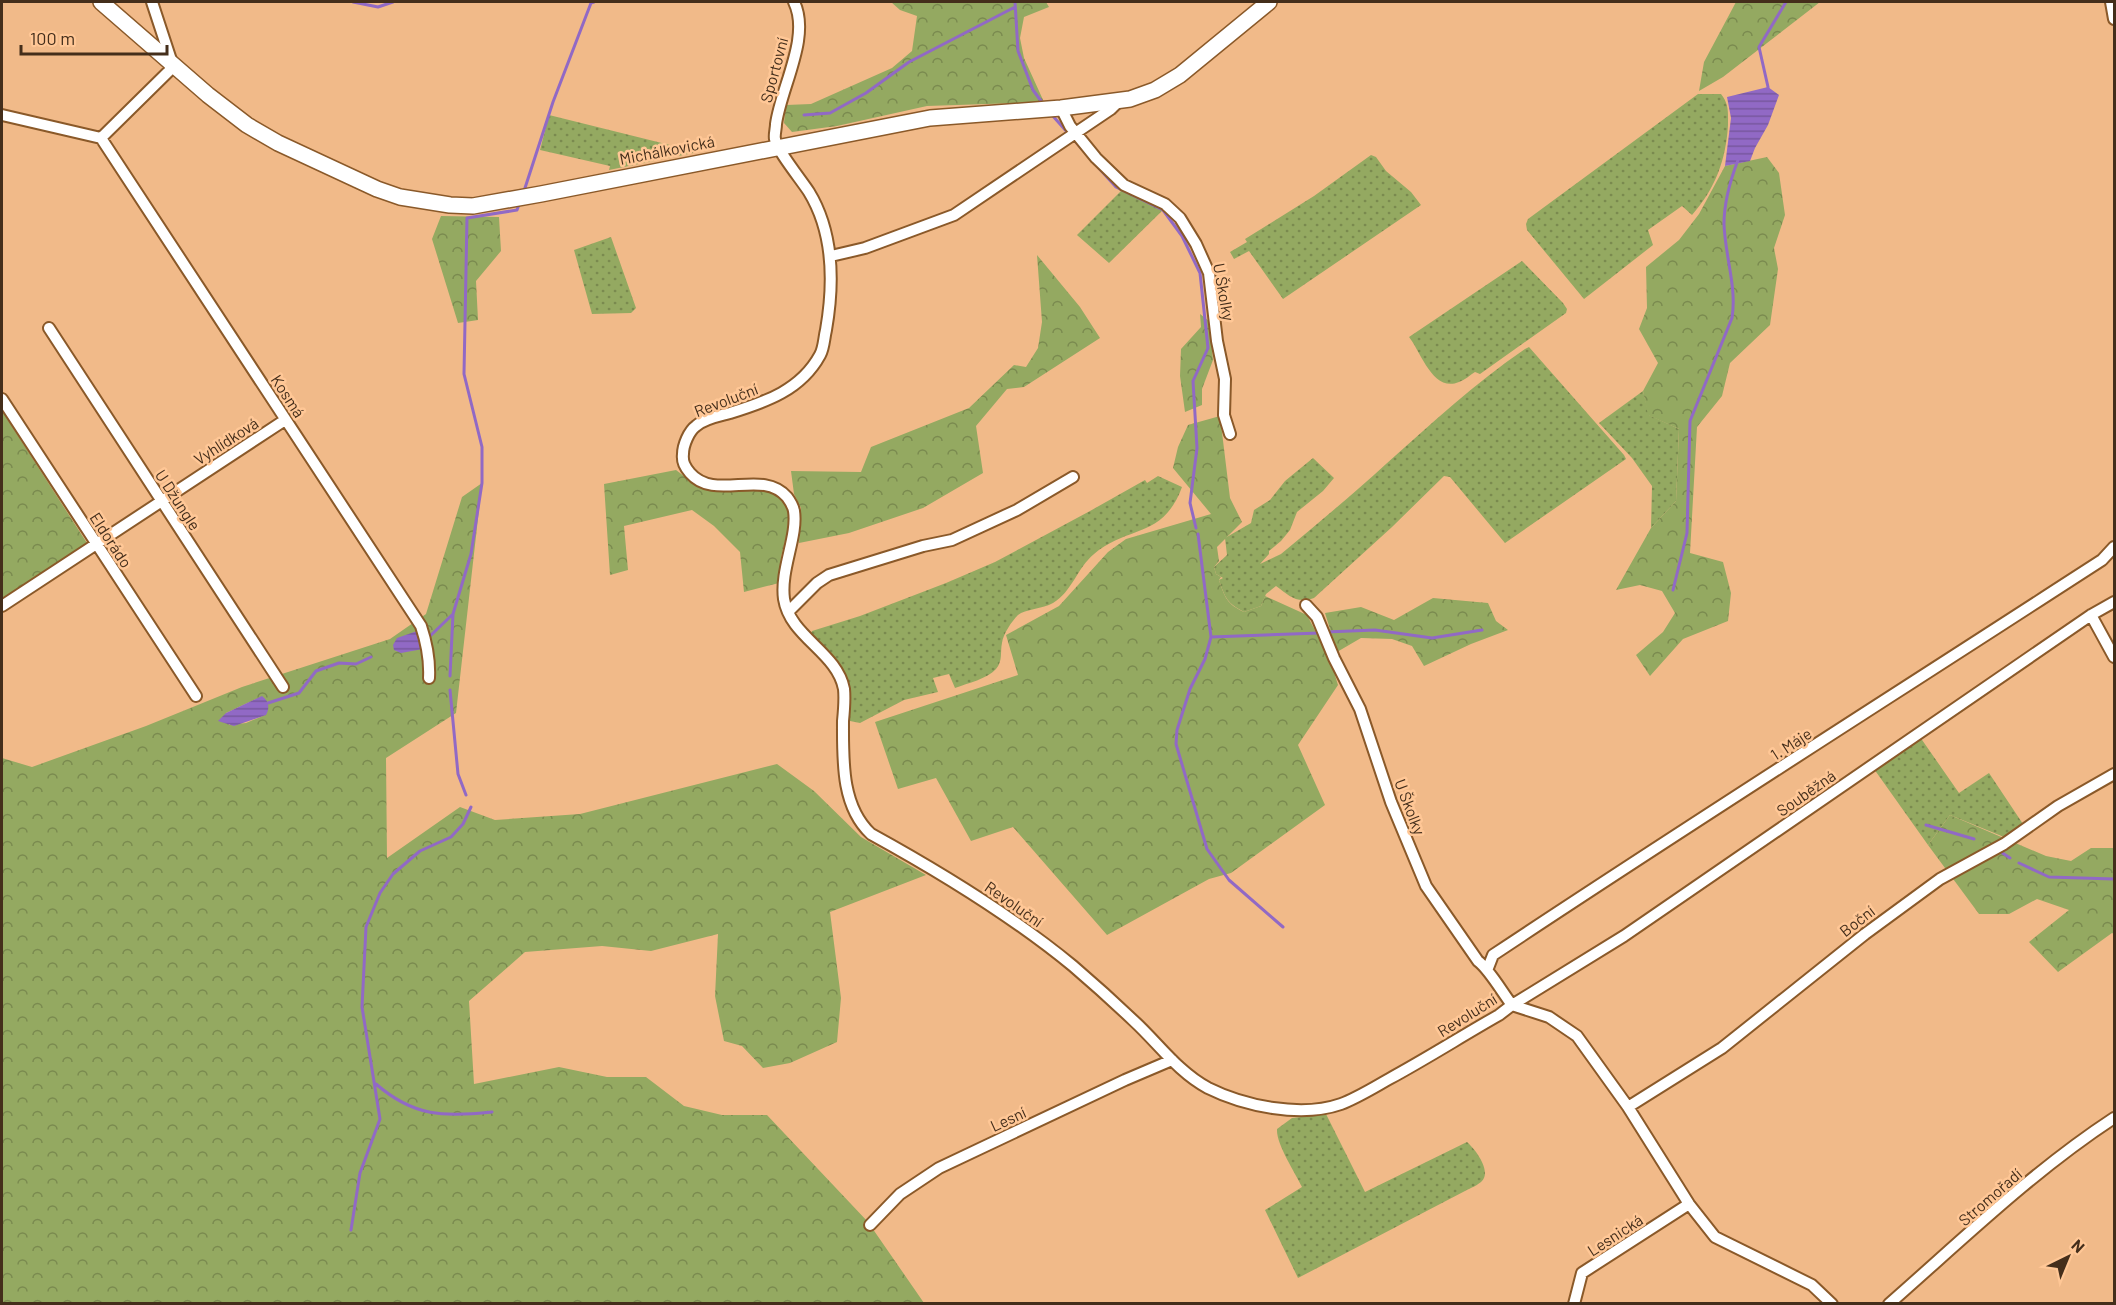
<svg xmlns="http://www.w3.org/2000/svg" width="2116" height="1305" font-family="Barlow,sans-serif">
	<defs>
		<pattern id="grass-dots" width="8" height="8" patternUnits="userSpaceOnUse" patternTransform="scale(1.5)"><rect width="8" height="8" fill="#94a961"/><path d="M2 2h.1M6 6h.1" fill="none" stroke="#7a8a4f" stroke-width="1.8" stroke-linecap="round"/></pattern>
		<pattern id="forest-crowns" width="20" height="18" patternUnits="userSpaceOnUse" patternTransform="scale(1.5)"><rect width="20" height="18" fill="#94a961"/><path d="M2 6a3 3 0 1 1 6 0M12 15a3 3 0 1 1 6 0" fill="none" stroke="#7a8a4f"/></pattern>
		<pattern id="water-rules" width="6" height="5" patternUnits="userSpaceOnUse" patternTransform="scale(1.5)"><rect width="6" height="5" fill="#9169c5"/><path d="M0 2.5h6" fill="none" stroke="#78579f"/></pattern>
	</defs>
	<rect width="100%" height="100%" fill="#f1ba89"/>
	<!-- grass -->
	<path fill="url(#grass-dots)" d="M1698,94H1721C1729,104 1728,112 1728,125C1726,160 1715,189 1692,215L1682,206L1648,230L1653,245L1584,299L1527,230L1526,224L1528,219Z
		M549,115L698,152L609,170L610,166L540,150Z
		M1371,155L1376,157L1386,171L1411,192L1421,205L1283,299L1249,251L1234,259L1230,252L1247,242L1245,239L1314,196Z
		M1123,189L1165,208L1109,263L1077,235Z
		M611,237L636,308L631,313L592,314L574,250Z
		M1522,261L1563,303L1567,309L1566,313L1480,374L1475,372C1470,375 1465,380 1459,382C1433,393 1421,352 1409,337Z
		M1529,347L1624,455L1626,459L1505,543L1450,477L1444,476L1392,527L1314,598C1296,604 1290,596 1276,586L1266,594L1261,606L1244,612C1227,603 1225,598 1219,580L1223,578L1216,574L1214,567L1227,555L1225,538L1251,523L1254,510L1270,500L1285,481L1313,458L1334,478L1323,491L1297,512L1290,530L1281,541L1269,551V554L1260,564L1281,554C1316,525 1352,495 1386,464C1431,424 1475,383 1525,349Z
		M1643,391L1649,415L1679,429L1676,501L1651,528L1652,486L1632,458L1599,423Z
		M1158,476L1182,487C1163,539 1128,525 1094,554C1077,568 1072,592 1053,603C1043,609 1025,609 1018,615C1012,621 1003,634 1002,643C1000,652 1003,661 996,669C987,679 968,683 955,688L949,674L933,678L938,692L904,700L860,723L850,721C848,676 843,666 811,634L812,631L860,616L946,583L995,562L1090,511L1145,480L1147,483Z
		M1920,737L1959,793L1989,773L2023,824L2004,837L1950,815L1928,845L1874,769Z
		M1326,1114L1365,1192L1467,1142C1474,1148 1492,1170 1482,1181C1478,1185 1471,1188 1465,1191L1298,1278L1265,1210L1302,1187C1295,1172 1276,1144 1277,1129L1292,1118Z"/>
	<!-- forest -->
	<path fill="url(#forest-crowns)" fill-rule="evenodd" d="M891,2H1046L1049,7L1024,17L1020,38L1024,58L1044,102L927,106L837,126L792,132L784,123L786,105L811,104L892,68L912,51L917,16L900,10Z
		M1736,2H1820L1723,77L1699,91L1704,62Z
		M1767,157L1779,173L1785,215L1774,248L1778,269L1770,325L1730,363L1722,396L1697,427L1690,553L1723,562L1731,593L1728,621L1683,639L1650,676L1636,655L1663,632L1675,613L1662,591L1640,585L1616,590L1651,528L1676,501L1679,429L1648,415L1643,391L1658,363L1639,329L1647,308L1646,267L1679,240L1699,214L1725,166Z
		M441,216L499,217L501,251L476,281L478,320L458,323L432,239Z
		M1037,255L1080,307L1100,338L1024,387L1007,389L976,426L983,473L923,508L849,533L799,543L801,508L794,494L791,471L861,472L871,447L969,408L1014,365L1026,367L1038,348L1042,322Z
		M1200,314L1209,321L1213,360L1202,389V405L1185,412L1180,376L1181,349L1201,327Z
		M2,411L87,543L2,599Z
		M1220,416L1230,498L1242,522L1217,547L1219,561L1214,567L1216,574L1221,577L1219,580C1225,598 1227,604 1244,612L1261,606L1265,596L1307,615L1330,659L1338,685L1298,745L1325,805L1231,873L1209,879L1107,935L1013,827L971,841L936,778L898,789L875,722L1018,675L1006,635L1059,606L1108,552L1126,539L1211,514L1173,468L1178,447L1188,425Z
		M676,470L697,486L719,490L761,489L777,493L786,501L789,513L787,533L781,557L779,583L744,592L740,552L714,526L692,510L624,526L628,570L610,575L604,484Z
		M482,483L456,713L386,758L387,858L460,807L495,820L580,814L777,764L814,791L861,837L926,875L830,912L841,998L837,1042L790,1063L763,1068L742,1046L724,1041L715,996L718,934L651,951L602,946L525,952L469,1001L474,1084L559,1067L607,1077H646L684,1106L722,1115H767L868,1222L924,1303H2V758L32,767L146,726L242,687L390,639L426,614L462,497ZM256,699L265,715L246,723L229,725L226,713Z
		M1433,598L1488,603L1496,621L1508,630L1471,644L1424,666L1412,646L1392,639L1361,638L1337,652L1325,613L1361,607L1394,620Z
		M1950,815L2046,856L2071,861L2091,848H2114V934L2112,933L2058,972L2029,942L2069,910L2037,899L2009,914H1979L1928,845Z"/>
	<!-- water -->
	<path fill="url(#water-rules)" d="M1768,87L1779,95L1768,125L1755,148L1750,161L1725,166L1731,118L1727,97Z
		M417,631L423,649L401,653L394,650L393,645L397,638Z
		M262,696C269,701 270,708 266,715L234,726L218,721L226,713Z"/>
	<g fill="none" stroke-linecap="round" stroke-linejoin="round">
		<!-- stream -->
		<path stroke="#9169c5" stroke-width="3" d="M353,2L378,7L393,2
			M1015,2L1018,51L1033,90L1044,105
			M1768,91V87L1759,47L1786,2
			M804,115L830,113L866,93L909,62L1015,7
			M1052,115L1083,150
			M1097,166L1116,187L1163,210L1182,236L1200,273L1208,348L1193,381L1197,448L1190,503L1196,528
			M524,191L553,102L591,3L594,2
			M1198,534L1211,637L1205,659L1190,689L1177,730L1176,744L1207,849L1229,880L1283,927
			M1673,590L1687,533L1690,421L1732,318C1737,287 1725,256 1724,224C1724,201 1730,181 1738,160
			M1326,632L1375,630L1432,638L1482,630
			M429,637L452,615
			M1211,637L1320,633
			M450,676L453,614L471,554L482,483V447L464,374L467,218L517,210L520,202
			M450,690L458,774L466,795
			M268,703L299,693L316,671L339,663L356,664L371,657
			M1926,825L1974,839
			M1998,850L2010,858
			M2019,863L2049,877L2114,879
			M376,1084C414,1117 444,1117 492,1112
			M351,1230L360,1173L380,1119L362,1007L366,927L380,893L393,874L420,851L451,837L463,824L471,807"/>
		<!-- street casing -->
		<g stroke="#8a5929" stroke-width="14">
			<path id="street" d="M794,2C811,37 781,87 776,124C776,129 774,135 775,139C776,149 802,181 809,192C834,233 834,284 826,330C824,338 824,348 820,355C801,390 766,402 730,413C719,416 705,418 696,426C689,431 683,445 683,454C682,462 685,467 690,473C715,502 762,468 787,497C790,501 793,505 794,511C798,536 780,570 784,599C790,637 837,652 844,689C845,699 844,711 843,721C843,760 841,806 871,834C942,873 1011,915 1073,966C1094,984 1114,1002 1134,1021C1158,1043 1178,1072 1208,1088C1244,1106 1301,1118 1341,1104C1357,1098 1373,1088 1389,1079C1426,1059 1462,1036 1499,1015L1512,1005L1624,936L2091,615L2114,602
				M2111,2L2114,19
				M1061,108L1070,126L1096,158L1124,185L1165,204L1180,218L1196,244L1209,273L1217,341L1225,379L1224,415L1230,434
				M2,115L101,138L421,626C427,644 430,659 429,678
				M101,138L169,71L172,63L152,2
				M831,256L865,248L954,215L1111,109L1118,102
				M49,328L283,687
				M2,399L196,696
				M1306,605L1317,617L1334,658L1360,709L1391,802L1426,886L1478,961C1489,969 1502,992 1512,1005
				M2,606L285,420
				M788,612L817,583L829,575L923,546L952,540L1017,510L1073,477
				M2091,615L2114,657
				M1488,968L1493,955C1684,828 1878,705 2071,580L2102,560L2114,547
				M1512,1005L1549,1017L1577,1036L1628,1107L1689,1204L1715,1237L1812,1285L1832,1304
				M1628,1107L1722,1048L1865,934L1940,879L2004,844L2058,806L2114,774
				M870,1225L900,1194L939,1168L1125,1080L1172,1060
				M1574,1304L1582,1273L1689,1204
				M1889,1304C1962,1240 2033,1171 2114,1118"/>
		</g>
		<!-- secondary casing -->
		<g stroke="#8a5929" stroke-width="18">
			<path id="secondary" d="M101,2L208,95L247,125L278,143L377,189L400,197L450,205L473,206L541,194L930,118L1061,108L1130,99L1155,90L1180,75L1269,2"/>
		</g>
		<!-- street -->
		<use href="#street" stroke="#fff" stroke-width="10"/>
		<!-- secondary -->
		<use href="#secondary" stroke="#fff" stroke-width="15"/>
	</g>
	<g text-anchor="middle" stroke-width="5" stroke-linejoin="round" paint-order="stroke">
		<!-- street labels -->
		<g font-size="16" fill="#442e1b" stroke="#ffc796">
			<text transform="translate(774 70) rotate(-75)" y="6">Sportovní</text>
			<text transform="translate(667 150) rotate(-11)" y="6">Michálkovická</text>
			<text transform="translate(1224 292) rotate(80)" y="6">U Školky</text>
			<text transform="translate(288 396) rotate(57)" y="6">Kosmá</text>
			<text transform="translate(726 400) rotate(-21)" y="6">Revoluční</text>
			<text transform="translate(226 441) rotate(-33)" y="6">Vyhlídková</text>
			<text transform="translate(178 500) rotate(57)" y="6">U Džungle</text>
			<text transform="translate(111 540) rotate(57)" y="6">Eldorádo</text>
			<text transform="translate(1791 744) rotate(-33)" y="6">1. Máje</text>
			<text transform="translate(1806 793) rotate(-35)" y="6">Souběžná</text>
			<text transform="translate(1410 807) rotate(69)" y="6">U Školky</text>
			<text transform="translate(1014 904) rotate(35)" y="6">Revoluční</text>
			<text transform="translate(1857 921) rotate(-38)" y="6">Boční</text>
			<text transform="translate(1467 1015) rotate(-32)" y="6">Revoluční</text>
			<text transform="translate(1008 1119) rotate(-25)" y="6">Lesní</text>
			<text transform="translate(1990 1197) rotate(-41)" y="6">Stromořadí</text>
			<text transform="translate(1615 1235) rotate(-33)" y="6">Lesnická</text>
		</g>
	</g>
	<!-- border -->
	<rect width="2116" height="1305" fill="none" stroke="#442e1b" stroke-width="6"/>
	<!-- north arrow -->
	<g transform="translate(2068 1257) rotate(43)" stroke="#ffc796" stroke-width="4.5" paint-order="stroke">
	<path d="M0-4.5L10 22L0 15L-10 22Z" fill="#442e1b"/>
	<text y="-9" font-size="16" font-weight="bold" text-anchor="middle" fill="#442e1b">N</text>
	</g>
	<!-- scale -->
	<path d="M21 45v9h146v-9" fill="none" stroke="#442e1b" stroke-width="3"/>
	<text x="30" y="45" font-size="18" fill="#442e1b" stroke="#ffc796" stroke-width="4.5" paint-order="stroke">100 m</text>
</svg>
